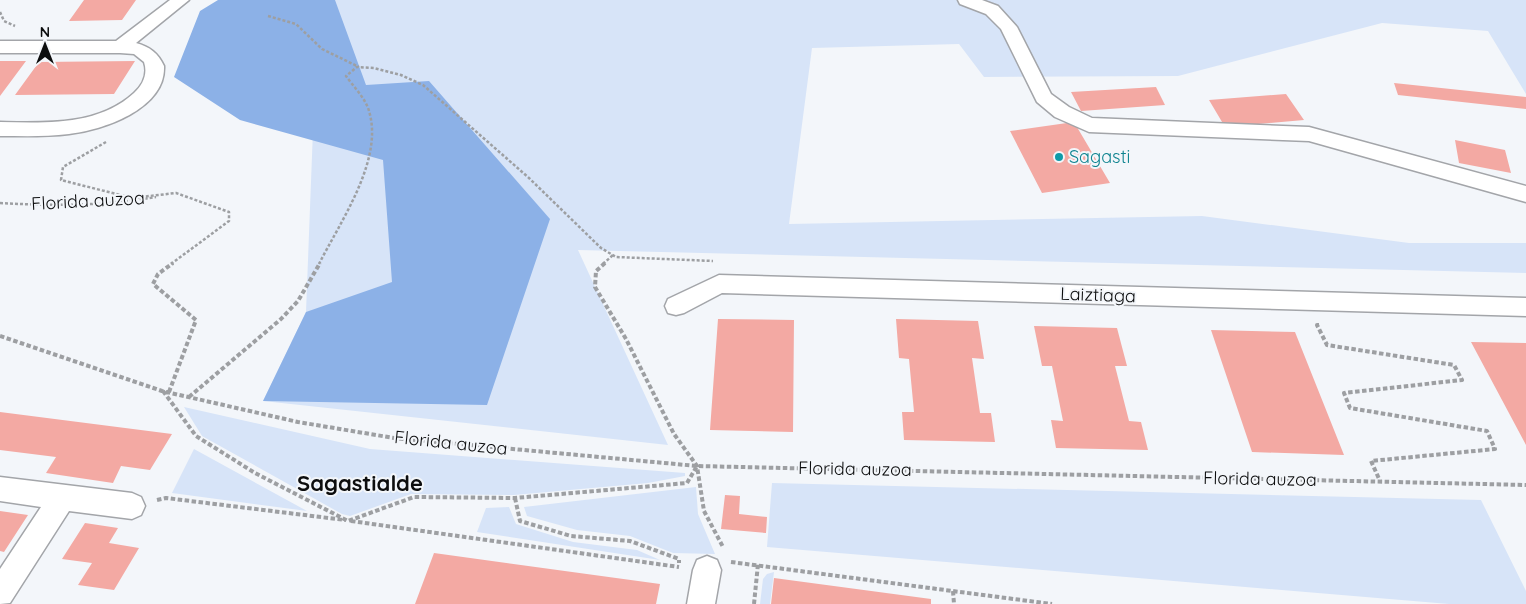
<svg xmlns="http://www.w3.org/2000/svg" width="1526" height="604" font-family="Quicksand,sans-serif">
	<rect width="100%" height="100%" fill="#f3f6fa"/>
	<!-- green -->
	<path fill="#d7e4f8" d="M318,0H1526V94L1488,31L1382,23L1178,76L984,77L959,44L812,48L789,224L1202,216L1409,243H1526V273L578,250L668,445L263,401L306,312Z
		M184,407L370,449L685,473V476L648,483L514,495L411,494L350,516L342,514L202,436Z
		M194,449L307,511L172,493Z
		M772,483L1481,500L1526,591V604H1449L767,547Z
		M696,487L698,514L715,554L673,553L630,536L577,530L527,516L524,507Z
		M509,507L516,524L573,542L637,550L660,560L477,532L486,508Z
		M774,572L770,604H760L763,579L767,574Z"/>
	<!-- forest -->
	<path fill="#8cb1e7" d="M218,0H335L366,85L429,81L550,219L487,405L263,401L306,312L392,282L383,160L240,120L174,77L200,11Z"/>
	<!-- building -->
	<path fill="#f3a9a3" d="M84,0H136L122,20L69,21Z
		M0,61H26L0,96Z
		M135,61L114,94L15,95L39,62Z
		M1394,83L1526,97V109L1398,95Z
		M1156,87L1165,105L1081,111L1071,92Z
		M1286,94L1304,120L1225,127L1209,100Z
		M1074,122L1110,183L1042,193L1010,131Z
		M1455,140L1505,150L1511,173L1459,163Z
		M718,319L794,320L793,432L710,430Z
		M896,319L978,321L984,359L972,358L980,413H991L995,442L904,440L902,412H914L909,359L899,358Z
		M1034,326L1117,328L1127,366H1115L1129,421L1141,422L1148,450L1056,448L1051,420L1063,421L1052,366H1042Z
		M1211,330L1295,332L1344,455L1252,452Z
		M1471,342L1526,343V445Z
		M0,412L172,434L150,470L121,466L113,483L46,473L56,457L0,450Z
		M725,495L740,496L739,514L767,517L766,533L721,529Z
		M0,511L28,515L4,552L0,551Z
		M85,523L118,528L109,543L139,548L114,590L78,585L92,563L62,559Z
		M434,553L660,584L656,604H415Z
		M774,578L931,599V604H771Z"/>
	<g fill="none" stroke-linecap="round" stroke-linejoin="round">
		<!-- street casing -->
		<g stroke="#a3a5a9" stroke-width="3">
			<path id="street" d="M170,0H189L136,43C150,47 158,53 164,66C166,109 103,130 69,134C46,137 23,136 0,136V122C45,123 98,126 134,93C143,85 148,74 144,62L134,54L120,53H0V41H116Z
				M958,0H982L998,6L1017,27L1051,94L1069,107L1092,118L1309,127L1526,186V202L1309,141L1089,132L1055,117L1037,102L1001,29L986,14L960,4Z
				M719,275L1526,298V316L722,293L684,313L676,315L668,313L665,306L668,299Z
				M0,477L132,493L141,497L145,506L141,515L132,519L69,511L10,603L0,604V569L41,507L0,501Z
				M707,556L717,560L721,570L715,604H687L693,570L697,560Z"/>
		</g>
		<!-- path-far1 -->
		<path stroke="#9d9fa2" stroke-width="2.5" stroke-dasharray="3 2" stroke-linecap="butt" d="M0,12L4,21L15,26
			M268,16L296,24L322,49L359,67
			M106,142L63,167L61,180L132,198L176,193L229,212V221L171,264
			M0,203C52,206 104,206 156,197
			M319,264C340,222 384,160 369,111C366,99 353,86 346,76L357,67L374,68L401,75L423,85L529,178L601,248L616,257L713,261
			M603,264L613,255"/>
		<!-- path -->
		<path stroke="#9d9fa2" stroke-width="4" stroke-dasharray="4.5 2.5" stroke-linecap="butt" d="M605,263L596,271L595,287L626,339L674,434L697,466L704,511L723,547
			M1319,325H1317L1327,345L1454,365L1462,380L1344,393L1350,408L1487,431L1495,449L1371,461L1380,481
			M0,336L162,391L298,422L394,438L697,466L1526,485
			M163,391L196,436L255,473L348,521L414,497L515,498L687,483L697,466
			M169,392L196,320L153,284L158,274L173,263
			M189,397L281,319L298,301L320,263
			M515,498L520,521L571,536L630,541L679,559V563
			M157,500L166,498L345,520
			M351,521L679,567
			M731,562L1052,604
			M953,591L954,604
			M754,604L758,564"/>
		<!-- street -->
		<use href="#street" fill="#fff" fill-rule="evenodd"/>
	</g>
	<!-- markers -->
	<circle fill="#0f9aa8" stroke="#f3f6fa" stroke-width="2" cx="1059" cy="157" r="5"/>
	<g text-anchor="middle" stroke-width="4" stroke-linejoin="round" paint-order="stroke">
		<!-- culture labels -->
		<g font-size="18" fill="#0d838f" stroke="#f3f6fa" text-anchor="start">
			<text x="1069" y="163">Sagasti</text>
		</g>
		<!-- street labels -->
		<g font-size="18" fill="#0c0d0e" stroke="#f3f6fa">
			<text transform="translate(88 201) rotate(-3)" y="6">Florida auzoa</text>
			<text transform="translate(1098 295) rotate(2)" y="6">Laiztiaga</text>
			<text transform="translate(451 443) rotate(6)" y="6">Florida auzoa</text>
			<text transform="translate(855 469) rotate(1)" y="6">Florida auzoa</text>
			<text transform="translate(1260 479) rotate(1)" y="6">Florida auzoa</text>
		</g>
		<!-- district labels -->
		<g font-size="22" font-weight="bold" fill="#0c0d0e" stroke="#f3f6fa">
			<text x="360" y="491">Sagastialde</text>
		</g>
	</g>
	<!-- north arrow -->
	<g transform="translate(45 45)" stroke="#f3f6fa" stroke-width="4" paint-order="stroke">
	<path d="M0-4L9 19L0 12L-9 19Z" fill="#0c0d0e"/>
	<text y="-8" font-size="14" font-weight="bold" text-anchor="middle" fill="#0c0d0e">N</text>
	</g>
</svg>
